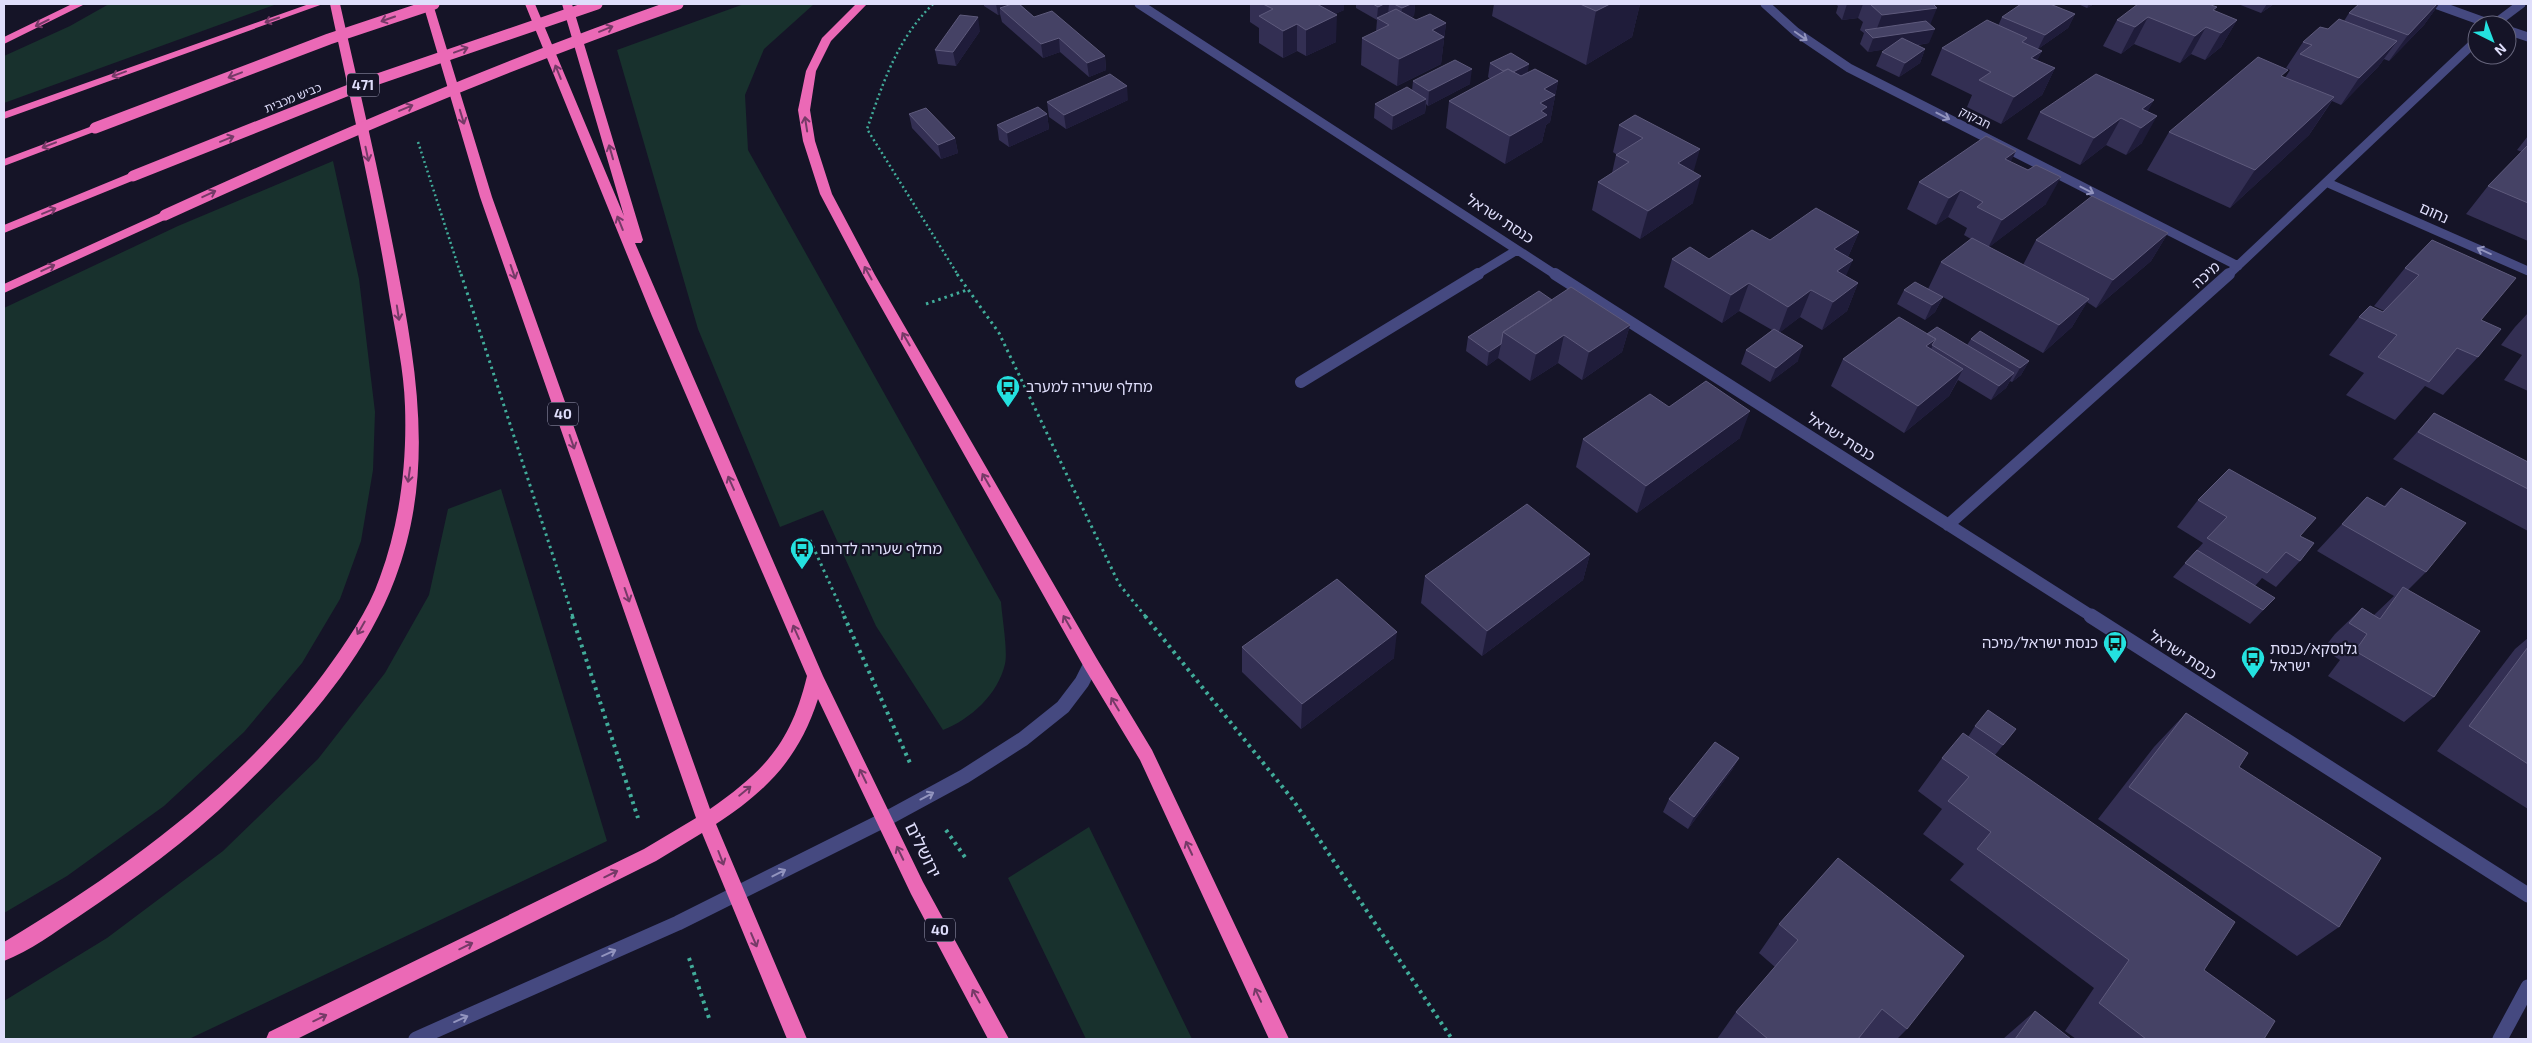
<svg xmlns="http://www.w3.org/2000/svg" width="2532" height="1043" font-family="'Exo 2','Noto Sans Hebrew',sans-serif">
	<rect width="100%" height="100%" fill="#151427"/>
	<!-- green -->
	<path fill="#18312d" d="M109,4H277L4,103V56L70,26Z
		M744,4H814L764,49L745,95L748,150L1001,602C1002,617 1008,651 1005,664C998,694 971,719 943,730L876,626L823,510L780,527L698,329L617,50Z
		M333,161L359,279L375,412L373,470L361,541L340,599L302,663L244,732L164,806L67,876L4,913V308L178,226Z
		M501,489L607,841L189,1039H4V1001L107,938L223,851L318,759L385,673L429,595L448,509Z
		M1089,827L1192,1039H1086L1008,878Z"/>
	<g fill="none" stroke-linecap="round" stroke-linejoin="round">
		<!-- path-far2 -->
		<path stroke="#41ac9a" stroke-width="2.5" stroke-dasharray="2 3" stroke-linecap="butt" d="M933,4C897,39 883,83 867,129L958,275
			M418,142L461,275"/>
		<!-- path-far1 -->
		<path stroke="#41ac9a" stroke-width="3" stroke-dasharray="2.5 4" stroke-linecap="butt" d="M461,274L573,617
			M957,274L999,333L1119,584L1146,617
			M926,304L967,290
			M810,540L845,617"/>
		<!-- path -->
		<path stroke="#41ac9a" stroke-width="4" stroke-dasharray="3 4.5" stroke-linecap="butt" d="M572,616L638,818
			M844,616L910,763
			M1145,616L1293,800L1452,1039
			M946,830L967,860
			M689,958L709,1018"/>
		<!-- minor-far2 -->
		<path stroke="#454980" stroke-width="9" d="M1139,4L1556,275
			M1765,4L1796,32L1849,68L2238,266
			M2435,4L2493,25
			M2493,25L2521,4
			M2507,30L2528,37
			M2328,183L2528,271
			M1476,275L1517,250
			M2228,275L2477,40"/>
		<!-- minor-far1 -->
		<path stroke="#454980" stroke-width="12" d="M1555,274L2093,617
			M1301,382L1478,274
			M1948,525L2229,274"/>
		<!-- minor -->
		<path stroke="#454980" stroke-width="15" d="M2091,616L2528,895
			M416,1039L678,923L884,820L965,776L1023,739L1063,707L1082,682L1091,664
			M2500,1039L2528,987"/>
		<!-- highway -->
		<path fill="#eb69b6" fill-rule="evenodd" d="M72,4H85L4,44V37Z
			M309,4H323L4,119V112Z
			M330,4H340C359,88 379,172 395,256C416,365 436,471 395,579C364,662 299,733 236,794C188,841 133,880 78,917C55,932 30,951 4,961V942C124,870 239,787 324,673C345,644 368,612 380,577C400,523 407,463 405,406C404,371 396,335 390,301C374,201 351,103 330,4Z
			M423,4H433L492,197L710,809C766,770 791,742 807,676L652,316L525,4H535L624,216L562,4H572L643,240L641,243H635L823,676L923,882L1009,1039H988L911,894L818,699C799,758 767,791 716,824L807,1039H787L702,833L656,861L297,1039H266L269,1032L644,849L696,818L480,197Z
			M856,4H867L831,41L816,71L810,110L815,141L832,194L875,275L1097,659L1152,750L1289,1039H1269L1140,760L1085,669L863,275L820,194L803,141L798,110L806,71L822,38Z
			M95,125L99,126V130L4,166V159Z
			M133,172L137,173V179L4,233V225Z
			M165,211L171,215L169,218L4,293V284Z"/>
		<!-- highway-bridge -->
		<path stroke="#eb69b6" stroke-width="11" d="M95,128L329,39L434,4
			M133,176L369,82L597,4
			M165,215C334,138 503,65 678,4"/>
	</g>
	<!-- wall -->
	<path fill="#332f53" d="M984,4H1021H1020L1034,17L1105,56L1106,70L1089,77L1060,52L1043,58L1002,22L1000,14L998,15L984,6Z
		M1250,4H1344V10L1335,14L1336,42L1306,56L1297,51L1283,58L1259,43V28L1250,22Z
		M1356,4H1415L1414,16L1411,17L1416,20L1446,23L1441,64L1397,86L1361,65L1362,38L1376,32L1377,20L1356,8Z
		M1494,4H1640L1632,37L1586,65L1492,16Z
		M1835,4H1933L1930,25L1929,43L1918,45L1925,49L1920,63L1899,77L1876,66L1882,52L1886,49L1868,52L1860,44L1864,33L1860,30L1863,22L1858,18L1842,20L1836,13L1838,6Z
		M2078,4H2094L2087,8Z
		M2238,4H2274L2261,13Z
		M2359,4H2439L2424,25L2389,61L2384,59L2378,67L2341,105L2332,101L2309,135L2230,208L2147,170L2169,132L2283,77L2285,78L2290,70L2286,68L2303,42L2344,21L2349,13Z
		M2214,11L2237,20L2221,47L2205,60L2191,54L2180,63L2134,44L2121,54L2103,46L2117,20Z
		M2075,14L2068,28L2038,49L2042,51L2037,60L2055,68L2042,95L2001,124L1967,107L1972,95L1931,75L1942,48L1998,26L2002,17Z
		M980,31L956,66L938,64L935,50Z
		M1490,63L1528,73L1558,81L1550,122L1546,125L1542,142L1505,164L1446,128L1449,101L1490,79L1488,77Z
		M1413,81L1470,84L1428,106L1426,104L1425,113L1392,130L1374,118L1375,104L1412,90Z
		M1128,100L1066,129L1049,117L1047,102Z
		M2154,100L2147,111L2142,143L2126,155L2106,145L2080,165L2027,139L2040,112Z
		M909,114L955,138L958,153L941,159L912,128Z
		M1047,114L1049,129L1009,147L999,140L997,125Z
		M1635,115L1693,172V203L1640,239L1592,210L1598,182L1612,173L1616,155H1617L1613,152L1619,125Z
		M2528,136V241L2466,214L2488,186L2522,152L2517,150Z
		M2011,162L2046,204L1989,247L2023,265L2036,240L2168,233L2151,261L2096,308L2087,302L2072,327L2043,353L1943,297L1935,312L1925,320L1897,304L1904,290L1928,289L1941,262L1971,239L1964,235L1967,228L1948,217L1936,225L1907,209L1919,182Z
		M1859,232L1848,257L1846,276L1858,283L1847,311L1822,330L1800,317L1780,332L1798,361L1770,382L1741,364L1746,350L1772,330L1739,311L1722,323L1664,287L1672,259H1709L1770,240Z
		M2432,240L2481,320L2478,357L2443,395L2425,386L2395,420L2346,395L2364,373L2329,355L2359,317L2383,312L2384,311L2374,306L2405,268Z
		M1552,300L1630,325L1622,352L1582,380L1558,363L1530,381L1498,358L1487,366L1466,351L1468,337Z
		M2528,313V391L2504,380L2522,355L2501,345L2515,327Z
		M1927,334L1967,345L1971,339L2029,361L2021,375L2012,382L2010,381L2006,388L1991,400L1958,380L1949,396L1904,433L1831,386L1843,359Z
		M1669,407L1740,438L1637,513L1576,467L1583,439Z
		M2434,413L2528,462V531L2393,459Z
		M2401,488L2426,572L2408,590L2434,697L2404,722L2328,676L2340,660L2323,649L2335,634L2362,608L2374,615L2394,596L2317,551L2367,497L2384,506Z
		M2198,500L2300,536V561L2276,587L2262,578L2255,586L2275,598L2250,624L2173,577L2203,543L2177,527Z
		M1590,554L1583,580L1482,656L1421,603L1425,576Z
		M2528,638V809L2437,751L2515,649Z
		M1242,647L1394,658L1301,729L1242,672Z
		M2186,713L2239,767L2339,927L2297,956L2098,819L2154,747Z
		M1975,726L2016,729L1995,755L2204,970L2264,1039H2076L2065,1031L2094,988L1950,880L1964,864L1923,834L1942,809L1918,791L1942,758L1968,737Z
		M1739,758L1732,770L1688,829L1663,812L1669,799Z
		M1779,924L1907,1029L1897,1039H1860L1859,1038L1858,1039H1717L1736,1012L1775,967L1759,953Z
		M2035,1011L2071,1039H2003Z"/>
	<!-- shaded-wall -->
	<path fill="#1f1c3a" d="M996,4H1021L1004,12L1000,8V14L998,15Z
		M1310,4H1344V10L1309,26Z
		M1384,4H1389L1388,15L1377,18L1378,7Z
		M1411,4H1415L1414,16L1400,22L1402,8Z
		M1610,4H1640L1632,37L1586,65L1596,11Z
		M1847,4H1863L1858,18L1842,20Z
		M2089,4H2094L2087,8Z
		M2267,4H2274L2261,13Z
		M2437,4H2439L2424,25L2389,61L2408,35Z
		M2217,7L2191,54L2180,63L2195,36L2213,10Z
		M1937,8L1928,30L1935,29L1929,43L1868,52L1882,15Z
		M2075,14L2068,28L2038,49L2045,35Z
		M1337,15L1336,42L1306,56V30Z
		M978,17L980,31L956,66L953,52Z
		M2148,17L2134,44L2121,54L2135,27Z
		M2237,20L2221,47L2205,60L2221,33Z
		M1446,23L1441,64L1397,86L1399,59L1432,30Z
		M1297,24V51L1283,58V31Z
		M1059,38L1060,52L1043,58L1041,44Z
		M2397,41L2378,67L2341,105L2359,78Z
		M1925,49L1920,63L1899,77L1905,63Z
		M2042,51L2029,77L2031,58Z
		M1105,56L1106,70L1089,77L1087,63Z
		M1529,64L1527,78L1508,74Z
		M2055,68L2042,95L2001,124L2014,97Z
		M1472,69L1470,84L1428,106L1429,91Z
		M1558,81L1550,122L1546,125L1542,142L1505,164L1510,136L1540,103L1544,89Z
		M1127,86L1128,100L1066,129L1064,115Z
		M2334,97L2309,135L2230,208L2255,170Z
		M1426,99L1425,113L1392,130L1393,116Z
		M2154,100L2139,127L2142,109Z
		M1047,114L1049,129L1009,147L1007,133Z
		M2157,116L2142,143L2126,155L2141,128Z
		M2121,118L2106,145L2080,165L2094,138Z
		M955,138L958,153L941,159L938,145Z
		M1700,149L1692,177L1678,163Z
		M2016,151L2003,178L2005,159Z
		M1701,176L1693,203L1640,239L1648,211Z
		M2061,177L2046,204L1988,248L2002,220Z
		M1961,190L1948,217L1936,225L1949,198Z
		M1859,232L1847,259L1834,249Z
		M2168,233L2151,261L2096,308L2113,280Z
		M1853,260L1841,287L1837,271Z
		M1749,283L1739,311L1722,323L1731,295Z
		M1858,283L1847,311L1822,330L1833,302Z
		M1811,290L1800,317L1778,334L1788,307Z
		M1943,297L1935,312L1925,320L1932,305Z
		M2089,299L2072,327L2043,353L2059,325Z
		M1630,325L1622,352L1582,380L1589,352Z
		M1564,335L1558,363L1530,381L1536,354Z
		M1936,339L1922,367L1926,346Z
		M1501,344L1498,358L1487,366L1489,352Z
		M1803,346L1798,361L1770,382L1776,368Z
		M2029,361L2021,375L2012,382L2020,368Z
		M1963,369L1949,396L1904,433L1918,406Z
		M2014,373L2006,388L1991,400L1999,386Z
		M1750,411L1740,438L1637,513L1646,486Z
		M1590,554L1583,580L1482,656L1487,631Z
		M1397,632L1394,658L1301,729L1302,704Z
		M1739,758L1732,770L1688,829L1694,817Z"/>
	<!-- building -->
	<path fill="#454265" stroke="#5e5a7c" d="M1012,4H1019L1034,17L1052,11L1105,56L1087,63L1059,38L1041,44L1000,8Z
		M1263,4H1317L1337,15L1306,30L1297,24L1283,31L1259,16L1273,9Z
		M1373,4H1384L1378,7Z
		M1394,4H1411L1402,8Z
		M1580,4H1610L1596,11Z
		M1870,4H1933L1937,8L1882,15Z
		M2021,4H2050L2075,14L2045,35L2002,17Z
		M2138,4H2208L2217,7L2213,10L2237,20L2221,33L2206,27L2195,36L2148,17L2135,27L2117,20Z
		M2359,4H2437L2408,35L2349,13Z
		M1396,9L1416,20L1430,14L1446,23L1432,30L1444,37L1399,59L1362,38L1389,25L1377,18Z
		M960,15L978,17L953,52L935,50Z
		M2339,19L2397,41L2359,78L2300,54L2312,45L2303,42L2320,27L2328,29Z
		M1987,20L2027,38L2022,42L2042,51L2031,58L2055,68L2014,97L1979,80L1991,72L1942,48Z
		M1926,21L1935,29L1873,38L1865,30Z
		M1902,38L1925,49L1905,63L1882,52Z
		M1511,53L1529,64L1513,72L1508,69L1503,71L1490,63Z
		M2258,57L2288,70L2281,76L2334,97L2255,170L2169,132Z
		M1455,60L1472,69L1429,91L1413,81Z
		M1508,69L1521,76L1535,69L1558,81L1544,89L1555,95L1540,103L1547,107L1541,111L1547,115L1510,136L1449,101Z
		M1110,74L1127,86L1064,115L1047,102Z
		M2096,74L2154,100L2142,109L2157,116L2141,128L2121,118L2094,138L2040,112Z
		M1407,87L1426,99L1393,116L1375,104Z
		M1038,107L1047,114L1007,133L997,125Z
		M926,108L955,138L938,145L909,114Z
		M1635,115L1700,149L1678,163L1701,176L1648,211L1598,182L1629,162L1616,155L1643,138L1619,125Z
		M1986,136L2016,151L2005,159L2028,170L2036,165L2061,177L2002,220L1977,207L1983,202L1961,190L1949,198L1919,182Z
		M2528,145V203L2488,186Z
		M2092,196L2168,233L2113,280L2036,240Z
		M1816,208L1859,232L1834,249L1853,260L1837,271L1858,283L1833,302L1811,290L1788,307L1749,283L1731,295L1672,259L1690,247L1709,259L1752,230L1770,240Z
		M1972,238L2089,299L2059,325L1941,262Z
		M2432,240L2516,278L2481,320L2501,329L2478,357L2457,348L2429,382L2378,357L2397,335L2359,317L2370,306L2383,312L2419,275L2405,268Z
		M1915,282L1943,297L1932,305L1904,290Z
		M1571,287L1630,325L1589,352L1564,335L1536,354L1503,332Z
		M1539,291L1552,300L1503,332L1501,344L1489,352L1468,337Z
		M1899,317L1936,339L1926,346L1963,369L1918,406L1843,359Z
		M1937,327L2014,373L1999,386L1932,345L1936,339L1927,334Z
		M1774,329L1803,346L1776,368L1746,350Z
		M1980,331L2029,361L2020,368L1971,339Z
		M1706,381L1750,411L1646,486L1583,439L1650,394L1669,407Z
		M2434,413L2528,462V489L2418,432Z
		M2229,469L2316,518L2300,536L2314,543L2300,561L2286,552L2267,573L2207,538L2227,517L2198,500Z
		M2401,488L2466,523L2426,572L2342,524L2367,497L2385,507Z
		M1527,504L1590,554L1487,631L1425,576Z
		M2197,550L2275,598L2263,610L2185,563Z
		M1337,579L1397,632L1302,704L1242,647Z
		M2403,587L2480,631L2434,697L2355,651L2367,634L2349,623L2362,608L2380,619Z
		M2528,647V764L2469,726Z
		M1988,710L2016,729L2003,745L1975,726Z
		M2186,713L2248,753L2239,767L2381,858L2339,927L2129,787Z
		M1963,733L2235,922L2204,970L2275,1021L2264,1039H2146L2099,1003L2129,960L1977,849L1991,832L1948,801L1969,777L1942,758Z
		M1715,742L1739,758L1694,817L1669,799Z
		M1838,858L1964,956L1907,1029L1882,1009L1858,1039H1768L1736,1012L1798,940L1779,924Z
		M2035,1011L2071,1039H2015Z"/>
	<!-- one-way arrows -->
	<defs><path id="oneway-shaft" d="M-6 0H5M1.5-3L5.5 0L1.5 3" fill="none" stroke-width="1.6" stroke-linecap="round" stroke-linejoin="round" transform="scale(1.25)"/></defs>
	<g stroke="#753a67">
		<use href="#oneway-shaft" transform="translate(388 19) rotate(161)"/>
		<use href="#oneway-shaft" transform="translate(272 20) rotate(161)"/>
		<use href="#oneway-shaft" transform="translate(42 23) rotate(154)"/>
		<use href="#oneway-shaft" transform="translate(606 29) rotate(-22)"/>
		<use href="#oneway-shaft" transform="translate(461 50) rotate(-20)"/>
		<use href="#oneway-shaft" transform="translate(558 72) rotate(-112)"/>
		<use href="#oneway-shaft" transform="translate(119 74) rotate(160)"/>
		<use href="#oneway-shaft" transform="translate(235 75) rotate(159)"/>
		<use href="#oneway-shaft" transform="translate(406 108) rotate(-23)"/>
		<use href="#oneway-shaft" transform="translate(462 117) rotate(73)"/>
		<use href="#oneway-shaft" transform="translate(806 124) rotate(-99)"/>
		<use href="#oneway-shaft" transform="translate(227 139) rotate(-22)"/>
		<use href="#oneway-shaft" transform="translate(49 145) rotate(159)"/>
		<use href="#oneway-shaft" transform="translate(611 152) rotate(-106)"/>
		<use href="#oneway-shaft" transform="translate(367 154) rotate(78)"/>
		<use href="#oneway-shaft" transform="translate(209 194) rotate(-25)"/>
		<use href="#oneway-shaft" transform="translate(49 211) rotate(-22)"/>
		<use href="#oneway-shaft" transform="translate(620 223) rotate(-112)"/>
		<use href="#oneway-shaft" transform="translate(48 268) rotate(-25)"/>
		<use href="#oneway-shaft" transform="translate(513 272) rotate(71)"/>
		<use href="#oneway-shaft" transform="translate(868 273) rotate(-119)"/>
		<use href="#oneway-shaft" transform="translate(398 313) rotate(81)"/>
		<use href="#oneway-shaft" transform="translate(906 339) rotate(-120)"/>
		<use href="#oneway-shaft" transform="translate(572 442) rotate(71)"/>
		<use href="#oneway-shaft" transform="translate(409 475) rotate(98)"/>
		<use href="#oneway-shaft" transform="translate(986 480) rotate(-120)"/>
		<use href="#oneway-shaft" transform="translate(731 483) rotate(-114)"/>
		<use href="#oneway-shaft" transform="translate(627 595) rotate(71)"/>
		<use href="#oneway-shaft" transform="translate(1067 622) rotate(-120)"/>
		<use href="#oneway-shaft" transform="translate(361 628) rotate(120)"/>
		<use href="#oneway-shaft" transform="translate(796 632) rotate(-114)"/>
		<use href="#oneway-shaft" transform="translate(1115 704) rotate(-121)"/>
		<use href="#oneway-shaft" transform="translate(863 776) rotate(-116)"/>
		<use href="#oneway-shaft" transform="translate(745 791) rotate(-39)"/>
		<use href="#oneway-shaft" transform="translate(1189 848) rotate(-115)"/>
		<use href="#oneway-shaft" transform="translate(900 853) rotate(-116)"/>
		<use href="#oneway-shaft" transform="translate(721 858) rotate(69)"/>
		<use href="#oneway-shaft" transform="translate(611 874) rotate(-26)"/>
		<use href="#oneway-shaft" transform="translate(754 940) rotate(67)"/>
		<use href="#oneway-shaft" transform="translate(466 946) rotate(-26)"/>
		<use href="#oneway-shaft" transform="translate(1258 995) rotate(-115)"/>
		<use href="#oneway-shaft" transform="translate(976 996) rotate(-119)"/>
		<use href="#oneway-shaft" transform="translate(320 1018) rotate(-26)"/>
	</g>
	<g stroke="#9294be">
		<use href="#oneway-shaft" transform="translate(1801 36) rotate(35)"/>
		<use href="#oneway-shaft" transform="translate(1943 116) rotate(27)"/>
		<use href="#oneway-shaft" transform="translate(2087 190) rotate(27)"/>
		<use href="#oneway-shaft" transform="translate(2484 251) rotate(-156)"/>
		<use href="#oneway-shaft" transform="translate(927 796) rotate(-28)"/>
		<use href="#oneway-shaft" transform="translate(779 873) rotate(-27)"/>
		<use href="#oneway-shaft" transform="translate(609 953) rotate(-24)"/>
		<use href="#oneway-shaft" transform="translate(461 1019) rotate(-24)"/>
	</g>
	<!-- icons -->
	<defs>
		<g id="bus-pin" transform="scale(1.25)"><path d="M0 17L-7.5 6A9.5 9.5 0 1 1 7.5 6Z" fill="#24e1df" stroke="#151427"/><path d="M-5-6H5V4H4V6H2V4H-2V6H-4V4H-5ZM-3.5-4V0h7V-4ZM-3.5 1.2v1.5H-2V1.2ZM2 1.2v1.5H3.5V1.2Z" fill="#111"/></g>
	</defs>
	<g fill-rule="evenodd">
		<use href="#bus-pin" x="1008" y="387"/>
		<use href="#bus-pin" x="802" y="549"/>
		<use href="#bus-pin" x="2115" y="643"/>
		<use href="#bus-pin" x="2253" y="658"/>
	</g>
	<g text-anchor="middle" stroke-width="4.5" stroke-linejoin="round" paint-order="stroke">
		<!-- far-street labels -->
		<g font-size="12" fill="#dfdefb" stroke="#151427">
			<text transform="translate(293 98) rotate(-22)" y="4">כביש מכבית</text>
			<text transform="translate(1975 118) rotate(27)" y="4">חבקוק</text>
		</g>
		<!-- shield labels -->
		<g fill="#151427" stroke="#a2a1bb" stroke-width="1">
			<rect x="347" y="73.5" width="32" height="23" rx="4"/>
			<rect x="548" y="402.5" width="30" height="23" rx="4"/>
			<rect x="925" y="918.5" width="30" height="23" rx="4"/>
		</g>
		<g font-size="14" font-weight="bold" fill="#dfdefb">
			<text x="363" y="90">471</text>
			<text x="563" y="419">40</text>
			<text x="940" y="935">40</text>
		</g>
		<!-- street labels -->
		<g font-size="15" fill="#dfdefb" stroke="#151427">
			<text transform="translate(2434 213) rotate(24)" y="5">נחום</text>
			<text transform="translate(1500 219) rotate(33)" y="5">כנסת ישראל</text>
			<text transform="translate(2206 275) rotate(-42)" y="5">מיכה</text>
			<text transform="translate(1841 437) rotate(32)" y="5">כנסת ישראל</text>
			<text transform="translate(2183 655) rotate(33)" y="5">כנסת ישראל</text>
		</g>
		<!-- poi labels -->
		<g font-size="15" fill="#dfdefb" stroke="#151427" text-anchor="start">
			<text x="1026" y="392">מחלף שעריה למערב</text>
			<text x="820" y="554">מחלף שעריה לדרום</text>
			<text x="2098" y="648" text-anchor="end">כנסת ישראל/מיכה</text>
			<text x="2270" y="654">גלוסקא/כנסת<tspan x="2270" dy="17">ישראל</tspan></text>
		</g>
		<!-- near-street labels -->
		<g font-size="18" fill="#dfdefb" stroke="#151427">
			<text transform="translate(923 850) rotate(64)" y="6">ירושלים</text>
		</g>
	</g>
	<!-- border -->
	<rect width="2532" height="1043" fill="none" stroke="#dfdefb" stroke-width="10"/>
	<!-- north arrow -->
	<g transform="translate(2492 40) rotate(138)"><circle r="24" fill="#151427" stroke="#66657c"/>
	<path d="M0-4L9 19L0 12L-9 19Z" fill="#24e1df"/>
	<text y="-8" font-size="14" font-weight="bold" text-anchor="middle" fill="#dfdefb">N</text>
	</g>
</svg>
